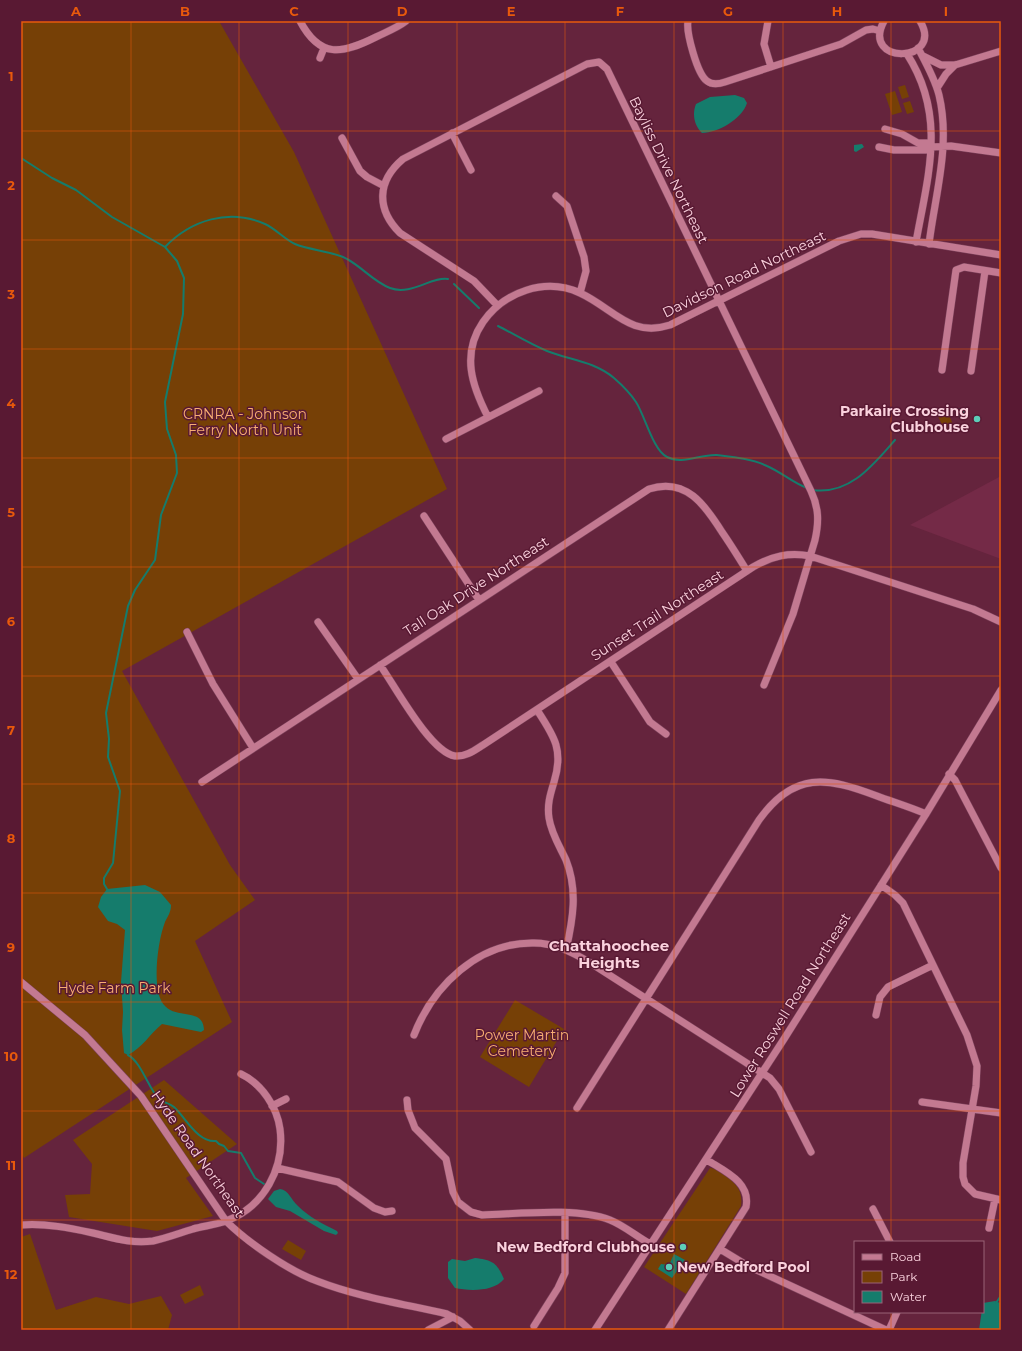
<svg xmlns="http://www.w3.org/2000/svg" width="1022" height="1351" font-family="Montserrat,sans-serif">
	<rect width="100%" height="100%" fill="#65243d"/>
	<!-- built -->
	<path fill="#742a47" d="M1001,476V559L910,525Z"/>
	<!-- green -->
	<path fill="#764006" d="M21,21H219L294,152L447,489L122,671L230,865L255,900L195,941L232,1022L24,1158L21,1153Z
		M905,85L909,97L902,99L898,87Z
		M895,91L902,112L892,115L885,94Z
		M910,101L914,112L907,114L903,103Z
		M946,408L954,427L945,431L936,412Z
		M515,1000L564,1029L529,1087L480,1057Z
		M164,1080L237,1144L186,1178L213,1216L157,1231L69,1217L65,1195L90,1194L92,1164L73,1140Z
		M710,1168C715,1168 719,1172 724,1175C736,1183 743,1190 741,1206L686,1294L644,1267Z
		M30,1234L56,1310L96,1297L129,1304L161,1296L172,1315L168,1330H21V1237Z
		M288,1240L306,1251L301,1260L282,1249Z
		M200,1285L204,1295L185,1304L180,1295Z"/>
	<!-- water -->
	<path fill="#157c6c" d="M735,95L744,98L747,103C742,119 718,133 702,133C694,125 692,114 696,104L710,97Z
		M862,144L864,147L856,152L854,151V145Z
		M958,408L964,410L968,418L964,420L958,417L954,410Z
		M145,885L160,892L171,905C171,912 168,916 165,922C158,940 153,980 160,998C170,1024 203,1004 204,1030L201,1032L162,1024C150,1034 142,1048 128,1055L124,1053L122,1030L123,1012L121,982L125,930L117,924L108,921L98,907L101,897L107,889Z
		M280,1189C289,1190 291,1200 298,1206C309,1217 323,1224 337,1231L338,1233L336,1235L324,1231L290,1211L276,1207L268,1199L274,1191Z
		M674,1254L685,1260L672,1278L658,1269L661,1264L669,1265Z
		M475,1258C493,1260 497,1263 504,1279C494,1292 469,1291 455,1288L448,1278V1262L452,1259L465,1261Z
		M995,1301L1000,1303L1001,1329L979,1330L983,1303Z"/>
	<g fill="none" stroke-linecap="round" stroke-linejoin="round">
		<!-- stream -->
		<path stroke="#157c6c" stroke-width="2" d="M21,158L52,178L76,190L112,217L165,247L177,261L184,278L183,314L165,402L167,429L176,455L177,473L161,515L155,560L135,590L128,606L106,713L109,739L108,757L120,791L113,863L104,878V884L107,889
			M165,247C191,220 229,208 265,224C276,229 284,239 295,244C309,250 336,252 347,259C362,267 374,282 390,288C411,296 432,276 448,279
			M454,284L479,308
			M498,326C514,334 530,344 547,351C569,360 594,361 614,378C622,385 630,393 636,402C645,416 653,450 667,457C682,465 700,454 717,455C733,457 753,459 767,466C781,472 793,483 807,488
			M813,490C850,495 873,465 895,440
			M128,1055C141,1062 148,1087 158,1098C163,1103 170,1103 174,1107C186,1118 198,1143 216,1141L219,1144L224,1146L228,1151L241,1153L255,1178L264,1184
			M996,1303L1000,1297L1001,1288"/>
		<!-- minor casing -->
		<g stroke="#7d435c" stroke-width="8">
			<path id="minor" d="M300,21C320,59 342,54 376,37C386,32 397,28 406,21
				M688,21C686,32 697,74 707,81C712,85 719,84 725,82L841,44L866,30L873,29L880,31
				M768,21L764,44L771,67
				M884,21C860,66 945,63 920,21
				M918,48C926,63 935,79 939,95C951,145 935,195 929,244
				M907,54C947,116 928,175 916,242
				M923,56L941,65H955L1001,51
				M320,58L324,48
				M937,88L946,74L955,65
				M885,129L902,134L918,143H928L932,147
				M452,133L471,170
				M342,138L360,171L367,177L384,186
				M879,147L894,150H927L932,147L951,146L1001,153
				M556,196L567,206L584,257L586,271L580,293
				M497,305L474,281L400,233C376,209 377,181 403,159L587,64L599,62L607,69L811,491C819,508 819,522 815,540L793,614L764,685
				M942,370L956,270L964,267L1001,273
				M971,371L985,271
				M488,417C472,386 461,354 483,322C504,292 545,277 580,293C613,308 630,338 670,325L839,241L861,234H872L1001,255
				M446,439L539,391
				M424,516L479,600
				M318,622L358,679
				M187,632L213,684L253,748
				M611,662L650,722L666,734
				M380,665C395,686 430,752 455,756C466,757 475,750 483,745L753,567C772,556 789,552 810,556L973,609L1001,622
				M537,710C554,736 564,750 554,782C550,795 547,805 549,818C551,833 560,847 566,860C578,890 573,919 566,950
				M949,774L955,780L1001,868
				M202,782L649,489C686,477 705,505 722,532C731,545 739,558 747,571
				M881,885L895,895L903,903L967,1035L977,1066L976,1086L963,1163V1177L965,1184L975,1194L1001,1200
				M21,982L85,1035L141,1096L226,1221C247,1242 289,1271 317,1281C358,1297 404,1304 447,1314L460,1321L470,1330
				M876,1015L880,997L888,987L933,965
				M414,1035C433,986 478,942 534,943C554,943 572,952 589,962L770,1078L779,1089L811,1152
				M407,1100L408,1110L415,1128L446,1159L453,1192L458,1202L471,1212L482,1215C519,1214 576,1207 610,1220C625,1226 637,1237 652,1245
				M922,1102L1001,1113
				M272,1106L286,1099
				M577,1108L759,820C794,771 827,777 877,796C893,802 910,807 926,814
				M277,1168L338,1182L374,1208L385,1212L392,1211
				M873,1209L890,1242
				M21,1225C45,1223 70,1228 93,1233C114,1238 131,1244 153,1241C167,1238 180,1233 193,1229C204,1226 215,1225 226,1221C264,1207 285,1168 280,1129C277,1107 262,1084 241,1074
				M989,1228L995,1199
				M720,1249L748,1266L886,1330
				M534,1326L558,1288L565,1273V1213
				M428,1330L453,1317
				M595,1330L784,1039L926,814L1001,690
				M668,1330L746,1207C751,1182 724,1171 707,1160
				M889,1330L897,1312"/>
		</g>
		<!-- minor -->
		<use href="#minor" stroke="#c37991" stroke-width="7"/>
	</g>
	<!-- grid -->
	<path fill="none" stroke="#e8590c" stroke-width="1" stroke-opacity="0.55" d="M131,21V1330M239,21V1330M348,21V1330M457,21V1330M565,21V1330M674,21V1330M783,21V1330M891,21V1242M21,131H1001M21,240H1001M21,349H1001M21,458H1001M21,567H1001M21,676H1001M21,784H1001M21,893H1001M21,1002H1001M21,1111H1001M21,1220H1001M891,1312V1330"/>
	<!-- markers -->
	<g fill="#5dceb9" stroke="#591933" stroke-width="1.5">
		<circle cx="977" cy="419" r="4"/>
		<circle cx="683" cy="1247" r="4"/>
		<circle cx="669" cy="1267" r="4"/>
	</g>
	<g text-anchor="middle" stroke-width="3" stroke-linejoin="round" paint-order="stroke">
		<!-- street labels -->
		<g font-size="14" fill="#fad1dd" stroke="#591933">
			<text transform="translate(669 170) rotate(64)" y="5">Bayliss Drive Northeast</text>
			<text transform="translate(744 274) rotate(-26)" y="5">Davidson Road Northeast</text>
			<text transform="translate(476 586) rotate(-33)" y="5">Tall Oak Drive Northeast</text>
			<text transform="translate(657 615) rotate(-33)" y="5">Sunset Trail Northeast</text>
			<text transform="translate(790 1005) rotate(-58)" y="5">Lower Roswell Road Northeast</text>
			<text transform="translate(198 1154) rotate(55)" y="5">Hyde Road Northeast</text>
		</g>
		<!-- poi labels -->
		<g font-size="14" font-weight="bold" fill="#fad1dd" stroke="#591933" text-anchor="end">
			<text x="969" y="416">Parkaire Crossing<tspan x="969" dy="16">Clubhouse</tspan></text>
			<text x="675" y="1252">New Bedford Clubhouse</text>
			<text x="677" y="1272" text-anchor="start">New Bedford Pool</text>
		</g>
		<!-- park labels -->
		<g font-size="14" fill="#f8ae72" stroke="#591933">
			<text x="245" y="419">CRNRA - Johnson<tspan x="245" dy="16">Ferry North Unit</tspan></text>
			<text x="114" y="993">Hyde Farm Park</text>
			<text x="522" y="1040">Power Martin<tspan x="522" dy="16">Cemetery</tspan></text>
		</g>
		<!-- neighbourhood labels -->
		<g font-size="15" font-weight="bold" fill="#fad1dd" stroke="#591933">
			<text x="609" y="951">Chattahoochee<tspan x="609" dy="17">Heights</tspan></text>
		</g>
	</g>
	<!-- border -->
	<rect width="1022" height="1351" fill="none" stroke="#591933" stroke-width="44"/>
	<!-- legend -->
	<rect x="854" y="1241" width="130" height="72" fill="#591933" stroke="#996377"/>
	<rect x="862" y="1254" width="20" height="6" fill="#c37991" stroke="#996377"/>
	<text x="890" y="1261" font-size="12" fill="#fad1dd">Road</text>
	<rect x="862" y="1271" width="20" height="12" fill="#764006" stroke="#996377"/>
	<text x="890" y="1281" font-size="12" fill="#fad1dd">Park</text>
	<rect x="862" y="1291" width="20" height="12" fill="#157c6c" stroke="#996377"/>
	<text x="890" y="1301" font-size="12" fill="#fad1dd">Water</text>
	<rect x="22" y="22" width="978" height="1307" fill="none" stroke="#e8590c" stroke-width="1.5"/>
	<g font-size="13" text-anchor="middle" font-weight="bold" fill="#e8590c">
		<text x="76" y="16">A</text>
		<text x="185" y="16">B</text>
		<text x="294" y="16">C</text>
		<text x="402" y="16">D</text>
		<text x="511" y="16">E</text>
		<text x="620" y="16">F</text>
		<text x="728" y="16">G</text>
		<text x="837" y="16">H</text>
		<text x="946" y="16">I</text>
		<text x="11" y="81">1</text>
		<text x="11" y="190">2</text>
		<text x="11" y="299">3</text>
		<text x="11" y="408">4</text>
		<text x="11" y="517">5</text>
		<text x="11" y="626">6</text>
		<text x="11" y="735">7</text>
		<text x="11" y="843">8</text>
		<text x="11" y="952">9</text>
		<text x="11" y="1061">10</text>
		<text x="11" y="1170">11</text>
		<text x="11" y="1279">12</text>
	</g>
</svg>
